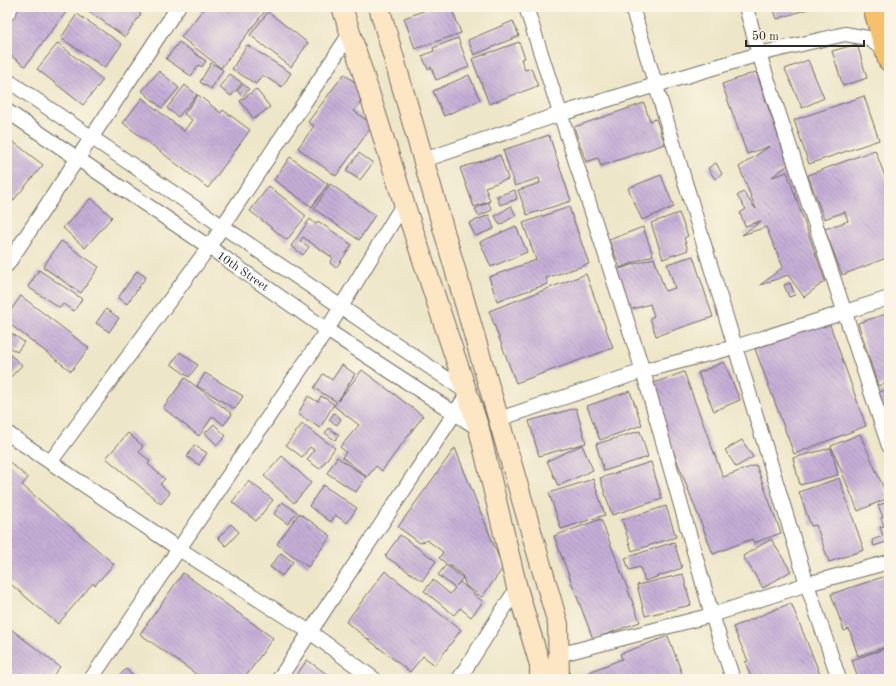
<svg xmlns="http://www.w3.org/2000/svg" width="896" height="686" font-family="'Old Standard TT',serif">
	<defs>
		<pattern id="building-back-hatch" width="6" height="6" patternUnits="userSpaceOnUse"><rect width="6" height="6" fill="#c5aed7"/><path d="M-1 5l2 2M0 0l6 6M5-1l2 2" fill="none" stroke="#a08eaf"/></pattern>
	</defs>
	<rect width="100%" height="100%" fill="#fcf5e5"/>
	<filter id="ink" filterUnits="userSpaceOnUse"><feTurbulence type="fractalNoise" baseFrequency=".025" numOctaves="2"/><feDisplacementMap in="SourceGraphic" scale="8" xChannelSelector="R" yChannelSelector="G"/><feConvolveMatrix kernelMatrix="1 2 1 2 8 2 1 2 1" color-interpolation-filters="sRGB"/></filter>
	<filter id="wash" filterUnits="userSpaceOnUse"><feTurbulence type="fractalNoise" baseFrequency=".012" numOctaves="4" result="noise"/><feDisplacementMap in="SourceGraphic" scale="16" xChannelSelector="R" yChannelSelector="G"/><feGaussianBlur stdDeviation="0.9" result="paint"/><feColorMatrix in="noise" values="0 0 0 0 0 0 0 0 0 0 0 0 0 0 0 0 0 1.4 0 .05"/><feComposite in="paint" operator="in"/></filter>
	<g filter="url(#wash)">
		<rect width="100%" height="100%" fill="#ede6c8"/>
		<g id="blocks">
			<!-- building -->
			<path fill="url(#building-back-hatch)" d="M14,7H70L25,66L7,53V16Z
				M83,7H131L141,14L125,37Z
				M205,7H260L265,11L221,68L181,37Z
				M434,7H451L461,33L415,49L404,18Z
				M773,7H814L777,19Z
				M268,12L308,43L291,67L250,35Z
				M77,14L122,44L105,68L61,38Z
				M513,21L519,36L474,55L468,40Z
				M458,38L469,67L436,80L431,67L428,69L422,56L434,51L433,48Z
				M179,42L206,61L202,67L199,65L191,76L166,59Z
				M519,42L525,58L521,59L525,70L531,68L538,86L489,104L472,59Z
				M58,43L103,80L83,105L37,69Z
				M857,44L867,78L843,86L832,51Z
				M247,45L291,73L282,87L262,75L256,84L232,69Z
				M808,60L824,98L802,108L785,69Z
				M211,63L223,70L211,89L200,82Z
				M159,71L179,88L162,108L142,91Z
				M756,72L788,165L772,177L787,172L825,281L804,297L788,275L760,285L783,267L766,227L742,235L761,221L745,226L740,213L746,209L737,196L743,192L756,209L739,167L770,146L747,154L722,84Z
				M230,74L242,83L231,96L219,87Z
				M344,74L368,92L354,111L373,125L336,176L298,148L314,126L308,122Z
				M469,75L480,100L444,116L433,91Z
				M243,84L249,89L243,96L237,91Z
				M185,85L197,95L178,117L167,108Z
				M256,89L270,107L254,119L240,101Z
				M198,95L221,113L223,110L250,130L208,188L123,123L142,98L184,131L192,120L184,114Z
				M864,96L879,140L809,164L794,120Z
				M644,103L650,121L656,119L665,144L601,166L598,158L586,162L574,127Z
				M549,135L571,201L527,215L518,190L540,183L539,178L515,186L503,150Z
				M7,137L43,165L7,208Z
				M875,150L889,187V257L842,275L825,229L848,221L845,212L824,219L808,175Z
				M359,153L373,163L360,180L346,171Z
				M500,155L508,179L485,187L490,201L474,207L460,168Z
				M290,157L328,184L312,207L274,180Z
				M716,163L722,174L715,179L708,168Z
				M661,175L674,207L642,220L628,188Z
				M330,184L375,215L359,240L314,209Z
				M269,186L306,216L287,240L250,211Z
				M515,190L517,199L500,205L497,196Z
				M91,198L112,217L85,248L63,228Z
				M488,202L492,210L479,216L475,209Z
				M511,206L516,215L500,225L495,216Z
				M569,207L589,264L546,278L548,284L497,301L489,277L536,260L523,223Z
				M679,213L688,236L684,238L688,250L663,259L651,223Z
				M489,215L494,229L475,236L469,223Z
				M310,219L316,224L318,221L352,245L336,268L330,263L333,258L303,237L300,241L309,247L303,255L291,246Z
				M516,226L527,252L491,267L480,242Z
				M643,227L653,255L620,268L609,240Z
				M61,241L99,267L81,293L43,267Z
				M693,256L713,317L656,336L650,318L654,316L650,304L629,310L616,270L654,258L665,291L675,288L667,264Z
				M39,270L82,299L74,311L63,304L60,308L28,287Z
				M137,271L146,277L127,304L118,298Z
				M586,274L613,348L516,383L489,311Z
				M790,283L795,295L789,297L784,285Z
				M21,296L89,348L71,371L7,322V315Z
				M106,309L119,318L109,332L96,323Z
				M889,313V382L878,386L858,323Z
				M829,322L866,426L794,454L755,349Z
				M7,330L24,342L17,352L7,346Z
				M7,352L22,365L7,381Z
				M180,352L198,365L189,377L171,364Z
				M724,362L740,400L714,411L698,373Z
				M342,365L355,374L338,401L362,370L423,416L382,471L376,466L367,477L342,457L346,452L340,447L359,425L334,406L337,402L314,388L323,374L332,380Z
				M684,372L723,477L756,465L781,533L754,543L752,539L713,554L648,385Z
				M205,373L243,396L235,409L197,386Z
				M185,378L232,414L224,425L213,416L199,436L163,408Z
				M889,389V424L883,426L873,394Z
				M630,391L642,425L600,440L587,406Z
				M308,396L318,402L321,396L334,404L320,428L298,414Z
				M576,408L586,443L539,456L529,421Z
				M334,413L341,419L337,425L329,420Z
				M214,424L226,436L217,445L205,433Z
				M302,424L335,448L320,469L307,460L314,450L310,447L302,457L286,445Z
				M329,428L339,435L335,440L325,433Z
				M640,431L648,457L604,471L596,444Z
				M128,433L143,446L139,452L150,461L148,464L165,479L160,484L170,493L161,504L106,458Z
				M860,434L888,498L858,511L831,446Z
				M742,440L753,457L736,467L725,450Z
				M194,445L207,453L199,465L187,457Z
				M582,445L593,470L558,486L547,461Z
				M455,448L503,568L482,597L466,586L462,575L439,558L443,552L427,540L420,543L398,527Z
				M831,448L838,475L800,485L793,458Z
				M282,456L311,483L294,503L264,476Z
				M337,457L366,477L356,492L327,473Z
				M7,460L28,478L22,485L114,564L95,585L93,583L58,624L7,581Z
				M651,462L662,499L612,515L600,478Z
				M839,478L864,550L829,562L816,525L811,526L799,492Z
				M593,479L605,515L561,529L549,493Z
				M249,481L273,500L256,521L232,502Z
				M323,485L357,508L347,523L335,515L331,522L309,506Z
				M282,502L297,512L288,524L274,514Z
				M889,502V541L874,546L872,540L883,536L880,527L884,526L881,518L883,517L878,505Z
				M666,506L676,537L632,551L622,520Z
				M299,513L331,536L308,567L277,544Z
				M601,519L640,622L593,639L554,536Z
				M231,524L239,532L226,546L218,538Z
				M400,535L436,561L422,581L385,556Z
				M771,539L791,571L763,588L743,556Z
				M674,542L682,568L645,581L640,567L629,570L625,558Z
				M281,553L293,562L282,576L270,567Z
				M446,565L463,578L456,586L460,582L483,602L471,617L460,608L454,615L424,591L433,580L450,594L455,588L438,575Z
				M385,571L461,630L435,665L423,656L410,672L346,622Z
				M183,573L273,638L244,679H203L140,634Z
				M683,574L691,605L645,616L637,585Z
				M889,575V646L858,656L849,629L844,631L831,594Z
				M791,603L822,679H752L745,662L748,661L733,627Z
				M7,626L60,667L50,679H7Z
				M668,636L684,679H586L584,675L589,672L622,659L620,654Z
				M887,648L889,654V679H858L852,660Z
				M307,660L334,679H294Z
				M126,669L136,679H116Z"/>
		</g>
	</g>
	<g filter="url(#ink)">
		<use href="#blocks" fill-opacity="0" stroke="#6f6c62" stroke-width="1"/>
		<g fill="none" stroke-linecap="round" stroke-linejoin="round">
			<!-- street casing -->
			<g stroke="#6f6c62" stroke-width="16">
				<g id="street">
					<path d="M526,7L643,371L712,615L733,679"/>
					<path d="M632,7L807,584L839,679"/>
					<path d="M746,7L759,54L889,446"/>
					<path d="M7,14L11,7"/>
					<path d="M7,80L468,393L279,679"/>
					<path id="s1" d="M7,111L209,247L327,330L479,429"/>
					<path d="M424,160L560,114L759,54L845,34L868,38L887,52"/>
					<path d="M7,265L178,7"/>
					<path d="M499,419L643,371L735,347L889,298"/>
					<path d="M7,433L179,549L310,632L374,679"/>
					<path d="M51,461L209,247L351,32"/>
					<path d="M558,655L712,615L807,584L889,562"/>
					<path d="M91,679L327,330L404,203"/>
					<path d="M459,679L517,588"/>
				</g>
			</g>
			<!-- secondary casing -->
			<g stroke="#6f6c62" stroke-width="22">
				<path id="secondary" d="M342,7L404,203L479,429L517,588L540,665V679
					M379,7L558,624L559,679"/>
			</g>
			<!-- primary casing -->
			<g stroke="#6f6c62" stroke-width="24">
				<path id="primary" d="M874,7L889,60"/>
			</g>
			<!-- street -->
			<use href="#street" stroke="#fff" stroke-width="14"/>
			<!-- secondary -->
			<use href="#secondary" stroke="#fce6c4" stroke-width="20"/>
			<!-- primary -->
			<use href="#primary" stroke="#f7c06c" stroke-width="22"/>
		</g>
	</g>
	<g text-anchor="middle" stroke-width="3" stroke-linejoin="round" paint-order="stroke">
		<!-- street labels -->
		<g font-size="12" fill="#2b2b2b" stroke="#fcf5e5">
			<text dy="4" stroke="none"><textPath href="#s1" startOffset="285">10th Street</textPath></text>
		</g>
	</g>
	<!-- margin -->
	<rect width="896" height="686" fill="none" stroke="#fcf5e5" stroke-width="24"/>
	<!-- scale -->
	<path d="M746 40v6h118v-6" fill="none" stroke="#2b2b2b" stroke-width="2"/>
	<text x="752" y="40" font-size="12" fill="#2b2b2b" stroke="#fcf5e5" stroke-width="3" paint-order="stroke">50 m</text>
</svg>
